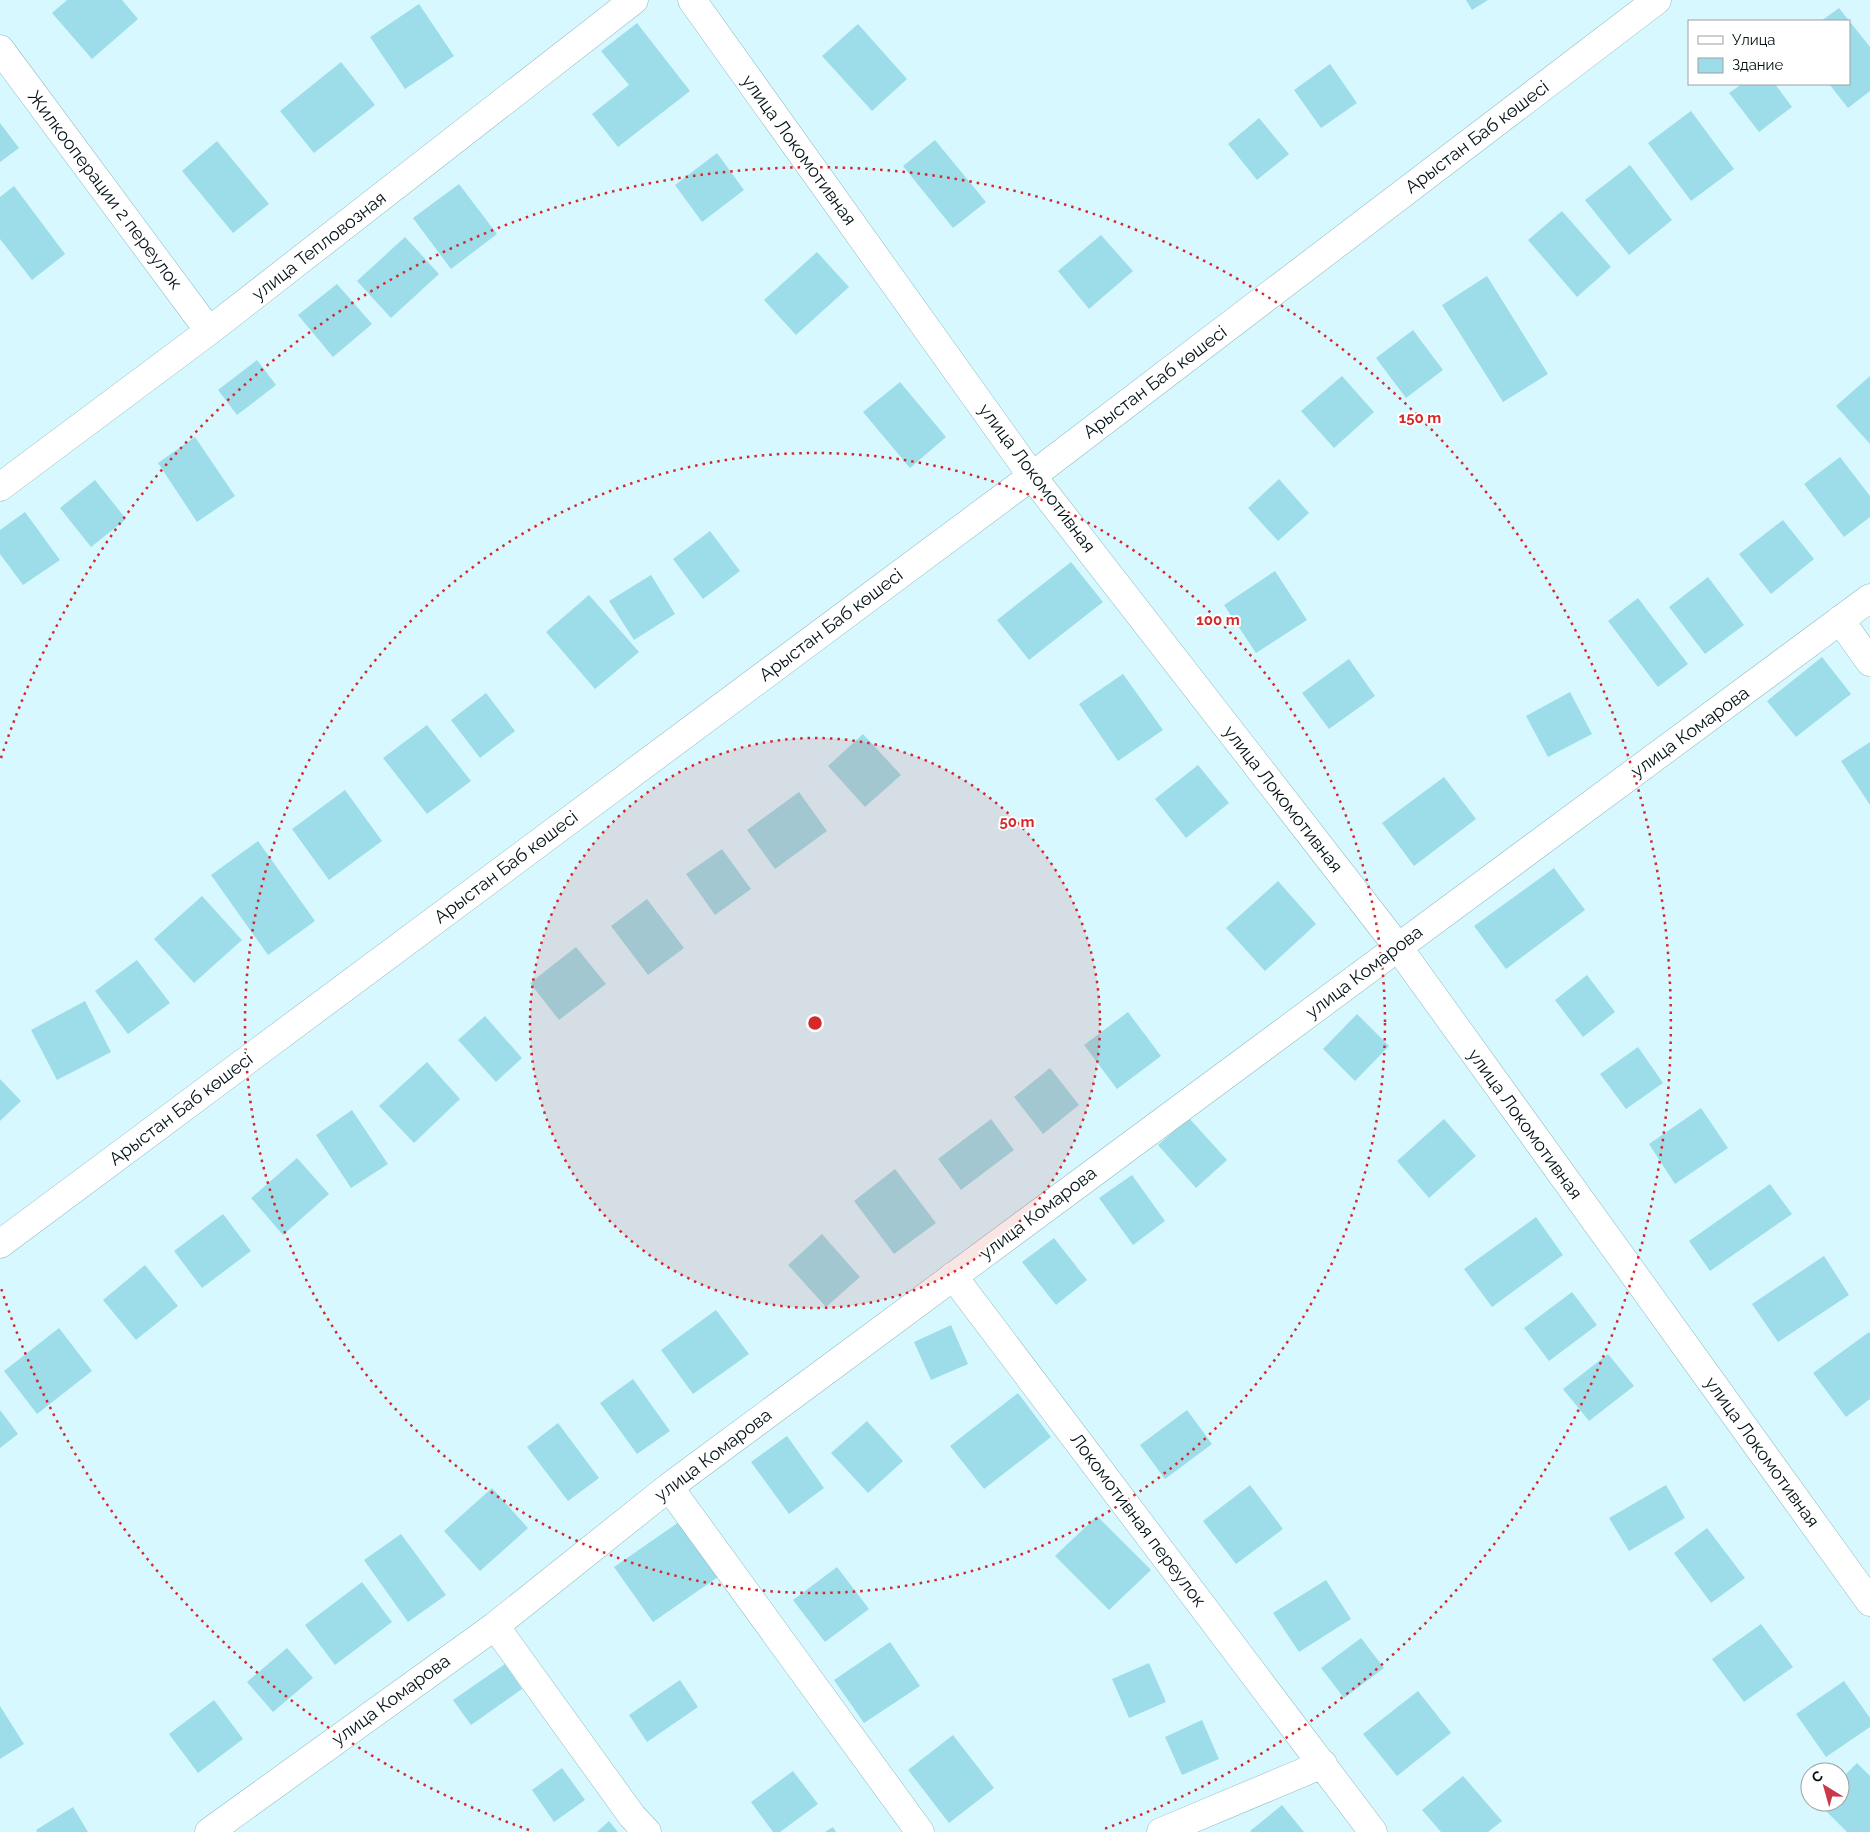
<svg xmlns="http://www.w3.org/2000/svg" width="1870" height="1832" font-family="Raleway,sans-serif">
	<rect width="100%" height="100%" fill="#d7f8ff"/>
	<!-- building -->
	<path fill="#9ddde9" d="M67,0H122L138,19L92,59L52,13Z
		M1466,0H1488L1472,10Z
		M419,4L454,56L405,89L370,37Z
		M1839,8L1870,47V91L1848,108L1829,84H1849V21H1821Z
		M637,23L690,91L618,147L592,114L629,85L601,51Z
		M858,24L907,79L872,111L822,56Z
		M341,62L375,105L314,153L280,111Z
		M1330,64L1357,103L1321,128L1294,90Z
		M1742,84H1775L1792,107L1759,132L1729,93Z
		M1691,111L1734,169L1691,201L1648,143Z
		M1259,118L1289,154L1257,180L1228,144Z
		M0,123L19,148L0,162Z
		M935,140L986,202L953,228L903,166Z
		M217,141L269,204L233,233L182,171Z
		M717,153L744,190L702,222L675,185Z
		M1630,165L1672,220L1629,255L1585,200Z
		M459,184L497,234L451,269L413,218Z
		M14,186L65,254L32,280L0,239V197Z
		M1562,211L1611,267L1577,297L1528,240Z
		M1101,235L1133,271L1089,309L1058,271Z
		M405,237L439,274L391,318L357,281Z
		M817,252L849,287L796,335L764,300Z
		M1487,276L1548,374L1503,402L1442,305Z
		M337,284L372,324L333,357L298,315Z
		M1413,330L1443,370L1406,398L1376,358Z
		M257,360L276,385L237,415L218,390Z
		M1342,376L1374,412L1334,448L1301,411Z
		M1870,376V444L1836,406Z
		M900,382L946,437L910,468L863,412Z
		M195,437L235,496L197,522L158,463Z
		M1840,457L1870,496V517L1844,537L1804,484Z
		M1279,479L1309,513L1278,541L1248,508Z
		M95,480L126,519L91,547L60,508Z
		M25,512L60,560L23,585L0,554V530Z
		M1783,520L1814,559L1771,594L1739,554Z
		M710,531L740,571L703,599L673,559Z
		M1071,562L1103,602L1029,660L997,620Z
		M1275,571L1307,620L1256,653L1224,605Z
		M651,575L675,614L634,640L609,601Z
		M1708,577L1744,625L1705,654L1669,607Z
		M589,595L639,652L595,689L546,632Z
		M1638,598L1688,664L1658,687L1608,621Z
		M1822,657L1851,694L1796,737L1767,701Z
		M1349,659L1375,696L1329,729L1302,693Z
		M1123,674L1163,730L1118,761L1079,704Z
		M1570,692L1592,734L1548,757L1526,716Z
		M486,693L515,731L480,758L451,720Z
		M427,725L471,781L427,814L383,758Z
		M863,734L901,775L865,807L828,766Z
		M1870,742V805L1841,761Z
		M1198,765L1229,803L1186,838L1155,799Z
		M1444,777L1476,819L1414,866L1382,823Z
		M345,790L382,841L329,880L292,829Z
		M799,792L827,831L775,869L747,830Z
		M258,841L315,921L268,955L211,875Z
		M722,849L751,889L715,915L686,874Z
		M1554,868L1585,910L1506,969L1474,926Z
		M1278,881L1316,924L1265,971L1226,928Z
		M202,896L242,940L194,983L154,939Z
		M647,899L684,948L648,975L611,926Z
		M576,947L606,984L559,1020L530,983Z
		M137,960L170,1003L128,1034L95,991Z
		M1587,975L1615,1012L1583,1037L1555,1000Z
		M85,1001L111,1052L57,1080L31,1030Z
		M1128,1012L1161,1056L1117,1089L1084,1045Z
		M1357,1014L1389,1046L1355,1081L1323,1049Z
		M485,1016L522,1058L496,1082L458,1040Z
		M1638,1047L1663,1083L1626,1109L1600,1074Z
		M427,1062L460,1099L414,1143L379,1106Z
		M1050,1068L1079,1105L1043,1134L1014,1097Z
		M0,1079L21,1101L0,1121Z
		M1701,1108L1728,1148L1675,1184L1649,1144Z
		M352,1110L388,1164L351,1188L316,1135Z
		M1189,1118L1227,1160L1196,1188L1158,1145Z
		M991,1119L1014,1150L961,1190L938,1159Z
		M1444,1119L1476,1156L1429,1198L1397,1161Z
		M297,1158L329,1194L283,1235L251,1198Z
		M895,1169L936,1223L894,1254L854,1201Z
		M1132,1175L1165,1221L1133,1245L1099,1198Z
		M1770,1184L1792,1214L1710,1271L1689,1241Z
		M223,1214L251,1251L202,1288L174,1251Z
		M1536,1217L1563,1255L1492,1307L1464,1269Z
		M822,1234L860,1277L826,1307L788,1265Z
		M1054,1238L1087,1280L1056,1305L1022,1262Z
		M1824,1256L1849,1295L1778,1342L1752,1304Z
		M145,1265L178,1306L136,1340L103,1300Z
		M1572,1292L1597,1325L1549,1361L1524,1328Z
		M716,1310L749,1354L693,1394L661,1350Z
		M951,1325L968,1364L931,1380L914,1342Z
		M59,1328L92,1371L37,1414L4,1371Z
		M1869,1332L1870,1334V1399L1846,1417L1813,1373Z
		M1608,1354L1634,1386L1589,1421L1563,1389Z
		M633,1379L670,1431L637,1454L600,1403Z
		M1018,1393L1051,1437L984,1489L950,1446Z
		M0,1410L18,1434L0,1448Z
		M1187,1410L1212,1444L1165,1479L1140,1445Z
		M867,1421L903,1461L868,1493L831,1453Z
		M558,1423L599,1478L568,1501L527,1447Z
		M787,1436L824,1488L789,1514L751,1462Z
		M1250,1485L1283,1529L1236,1564L1203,1521Z
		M1666,1485L1685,1518L1629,1551L1609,1518Z
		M492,1488L528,1528L480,1571L444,1531Z
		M1097,1516L1151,1570L1109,1610L1055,1556Z
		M679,1522L718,1577L653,1622L614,1567Z
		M1707,1528L1745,1578L1711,1603L1674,1553Z
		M401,1534L446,1595L408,1622L364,1560Z
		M837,1567L869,1609L825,1642L793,1600Z
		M1326,1580L1351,1619L1299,1652L1273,1613Z
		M362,1582L392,1622L335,1665L305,1625Z
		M1761,1624L1793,1667L1744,1702L1712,1659Z
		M1361,1638L1384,1668L1344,1698L1321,1668Z
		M890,1642L920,1686L864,1723L834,1680Z
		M287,1648L313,1678L273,1712L247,1682Z
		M1149,1663L1166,1702L1129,1718L1112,1679Z
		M505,1664L522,1689L471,1725L453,1700Z
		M680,1680L698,1707L647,1742L629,1715Z
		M1844,1681L1870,1718V1727L1826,1757L1796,1714Z
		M1418,1691L1451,1733L1397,1776L1363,1734Z
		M214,1700L243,1739L198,1773L169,1734Z
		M0,1706L24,1744L0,1759Z
		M1202,1720L1219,1759L1182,1775L1165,1737Z
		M953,1735L994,1788L949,1823L908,1770Z
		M1857,1763L1870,1776V1832H1847L1817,1802H1840V1780Z
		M562,1768L585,1800L554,1822L532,1790Z
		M793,1771L818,1804L780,1832H773L751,1802Z
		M1463,1776L1502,1821L1488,1832H1441L1422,1810Z
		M1282,1805L1304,1832H1251L1250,1831Z
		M73,1807L88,1832H37L36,1830Z
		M609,1821L618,1832H597Z
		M833,1827L836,1832H825Z"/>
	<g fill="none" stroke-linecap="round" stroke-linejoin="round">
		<!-- street casing -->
		<g stroke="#92bac2" stroke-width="29">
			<path id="street" d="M692,0L1032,476L1398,947L1870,1602
				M0,49L209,331
				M0,487L209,331L634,0
				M1840,620L1870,662
				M0,1244L1032,476L1657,0
				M953,1276L1373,1832
				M669,1487L920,1832
				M495,1626L632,1816L647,1832
				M209,1832L495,1626L669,1487L1870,598
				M1161,1832L1323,1764"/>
		</g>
		<!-- street -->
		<use href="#street" stroke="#fff" stroke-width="28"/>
	</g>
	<!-- distance rings -->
	<circle cx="815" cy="1023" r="285" fill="#d62828" fill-opacity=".12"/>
	<g fill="none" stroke="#d62828" stroke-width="2.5" stroke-dasharray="2.5 5">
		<circle cx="815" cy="1023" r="285"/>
		<circle cx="815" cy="1023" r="570"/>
		<path d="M529 1830A856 856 0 0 1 1 1288M1 758A856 856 0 1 1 1101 1830"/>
	</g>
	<g text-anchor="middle" stroke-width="4" stroke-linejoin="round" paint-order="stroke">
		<!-- street labels -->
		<g font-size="18" fill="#041215" stroke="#fff">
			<text transform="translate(1477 137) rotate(-37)" y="6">Арыстан Баб көшесі</text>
			<text transform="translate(799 150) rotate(54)" y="6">улица Локомотивная</text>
			<text transform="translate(105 190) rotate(53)" y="6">Жилкооперации 2 переулок</text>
			<text transform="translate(319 246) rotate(-38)" y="6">улица Тепловозная</text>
			<text transform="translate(1155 382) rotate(-37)" y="6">Арыстан Баб көшесі</text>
			<text transform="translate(1037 478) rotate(53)" y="6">улица Локомотивная</text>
			<text transform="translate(831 625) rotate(-37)" y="6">Арыстан Баб көшесі</text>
			<text transform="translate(1690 732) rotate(-36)" y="6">улица Комарова</text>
			<text transform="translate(1283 799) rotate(52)" y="6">улица Локомотивная</text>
			<text transform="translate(506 867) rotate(-37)" y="6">Арыстан Баб көшесі</text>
			<text transform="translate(1364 972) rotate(-37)" y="6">улица Комарова</text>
			<text transform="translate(181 1109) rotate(-37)" y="6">Арыстан Баб көшесі</text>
			<text transform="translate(1525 1124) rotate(54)" y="6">улица Локомотивная</text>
			<text transform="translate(1038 1213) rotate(-37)" y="6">улица Комарова</text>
			<text transform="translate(1762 1452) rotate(54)" y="6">улица Локомотивная</text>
			<text transform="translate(713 1455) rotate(-37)" y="6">улица Комарова</text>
			<text transform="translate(1138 1520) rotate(53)" y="6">Локомотивная переулок</text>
			<text transform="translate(391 1700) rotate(-36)" y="6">улица Комарова</text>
		</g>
	</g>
	<circle cx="815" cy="1023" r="8" fill="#d62828" stroke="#fff" stroke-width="2.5"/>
	<g font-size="15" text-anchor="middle" font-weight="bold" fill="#d62828" stroke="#fff" stroke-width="4" stroke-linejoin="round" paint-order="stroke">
		<text x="1420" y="423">150 m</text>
		<text x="1218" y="625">100 m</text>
		<text x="1017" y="827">50 m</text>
	</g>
	<!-- legend -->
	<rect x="1688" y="20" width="162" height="65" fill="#ffffff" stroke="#9ba0a1"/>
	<rect x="1698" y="36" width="25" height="8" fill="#ffffff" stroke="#9ba0a1"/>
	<text x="1732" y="45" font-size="15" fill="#041215">Улица</text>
	<rect x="1698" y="58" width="25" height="15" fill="#9ddde9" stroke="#9ba0a1"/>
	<text x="1732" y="70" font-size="15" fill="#041215">Здание</text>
	<!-- north arrow -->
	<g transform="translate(1825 1787) rotate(323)"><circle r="24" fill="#ffffff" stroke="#9ba0a1"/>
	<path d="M0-4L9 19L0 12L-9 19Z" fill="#c9394c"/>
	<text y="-8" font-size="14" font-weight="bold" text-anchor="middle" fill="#041215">С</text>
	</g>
</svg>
